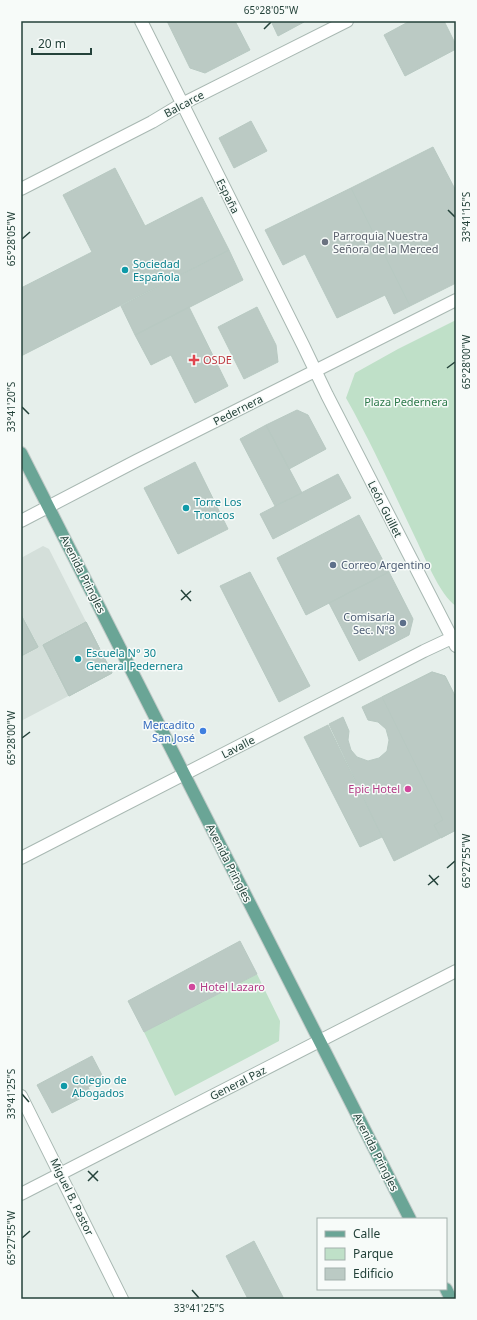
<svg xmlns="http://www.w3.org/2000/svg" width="477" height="1320" font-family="'Noto Sans',sans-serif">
	<rect width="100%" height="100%" fill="#e6efeb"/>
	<!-- built -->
	<path fill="#d4dfda" d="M43,546L49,549L112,673L21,721V558Z"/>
	<!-- green -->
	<path fill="#bfe0c8" d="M456,320V606C440,596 423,553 414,535C392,489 371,442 346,398L355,373L398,349Z
		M257,974L280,1021L279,1041L175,1096L144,1032Z"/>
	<!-- building -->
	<path fill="#bbcac4" stroke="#b8c9c2" d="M167,21H235L250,50L205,73L190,68Z
		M271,21H304V22L278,36Z
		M410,21H444L456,45V49L405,76L384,35Z
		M251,121L267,151L234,168L219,138Z
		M433,147L456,191V283L410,306L351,188Z
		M115,168L145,226L202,197L229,250L21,356V288L92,252L63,195Z
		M351,188L410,306L394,314L385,295L337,318L305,254L283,265L265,230Z
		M229,250L243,280L135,335L121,306Z
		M189,307L228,386L195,403L171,355L151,365L135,335Z
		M257,307L276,345L278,362L244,379L218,327Z
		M297,410L308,415L326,449L289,469L266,425Z
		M266,425L302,493L275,506L240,439Z
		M195,462L228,529L178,554L144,488Z
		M338,474L351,498L273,539L260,514Z
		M359,515L389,572L306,615L277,558Z
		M250,572L310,686L279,702L220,586Z
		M389,572L413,619L409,635L359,661L329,603Z
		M21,615L38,647L21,656Z
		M21,615L38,647L21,656Z
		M86,622L112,673L69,696L43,645Z
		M86,622L112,673L69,696L43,645Z
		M432,672L445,676L456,698V830L394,861L372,816L329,724L343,717L349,731L348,740L351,750L357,757L368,761L379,758L387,751L389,740L386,729L378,722L368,720L362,707Z
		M432,672L445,676L456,698V830L441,838L434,825L443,820L382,697Z
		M328,725L382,837L360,847L304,737Z
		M240,941L257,974L144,1032L128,1001Z
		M92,1056L104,1079L88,1087L91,1093L52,1113L37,1085Z
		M254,1241L284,1299H248L226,1256Z"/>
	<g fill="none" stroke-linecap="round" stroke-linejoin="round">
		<!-- minor casing -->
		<g stroke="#a8b8b2" stroke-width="14">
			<path id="minor" d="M141,21L303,345L327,395L456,646
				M21,189L152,122L182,104L347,21
				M21,521L136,461L456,300
				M21,858L424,651L456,636
				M21,1096L122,1299
				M21,1194L456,971"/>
		</g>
		<!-- major casing -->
		<g stroke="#c2cac8" stroke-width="14">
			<path id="major" d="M21,453L410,1219
				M446,1289L451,1299"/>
		</g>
		<!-- minor -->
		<use href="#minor" stroke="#fff" stroke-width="12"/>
		<!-- major -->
		<use href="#major" stroke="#6aa596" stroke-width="12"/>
	</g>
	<!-- ticks -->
	<path fill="none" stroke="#24423a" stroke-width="1.5" d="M264,29L271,22M448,210L455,217M22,239L30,232M447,368L455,362M22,407L29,414M181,590L191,601M181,600L191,591M22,738L30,732M447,868L455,861M429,875L438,885M428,885L439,876M22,1094L29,1102M88,1171L98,1181M88,1181L98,1171M22,1238L30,1231M192,1290L199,1298"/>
	<!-- markers -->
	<circle fill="#6b7280" stroke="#f7fbf9" stroke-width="1.5" cx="325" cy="242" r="4"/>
	<g fill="#0f9aa8" stroke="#f7fbf9" stroke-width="1.5">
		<circle cx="125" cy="270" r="4"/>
		<circle cx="186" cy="508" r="4"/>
		<circle cx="78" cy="659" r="4"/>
		<circle cx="64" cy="1086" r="4"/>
	</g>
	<path fill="#e0444e" stroke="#f7fbf9" stroke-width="1.5" d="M192 354h4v4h4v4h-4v4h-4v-4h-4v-4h4z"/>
	<g fill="#5c6f8a" stroke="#f7fbf9" stroke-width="1.5">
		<circle cx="333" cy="565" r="4"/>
		<circle cx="403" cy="623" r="4"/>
	</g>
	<circle fill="#3f7fe0" stroke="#f7fbf9" stroke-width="1.5" cx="203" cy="731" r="4"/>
	<g fill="#d1479c" stroke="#f7fbf9" stroke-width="1.5">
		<circle cx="408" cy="789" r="4"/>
		<circle cx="192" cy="987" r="4"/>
	</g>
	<g text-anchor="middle" stroke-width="3" stroke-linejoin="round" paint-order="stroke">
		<!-- street labels -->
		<g font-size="11" fill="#24423a" stroke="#f7fbf9">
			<text transform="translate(184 104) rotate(-28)" y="4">Balcarce</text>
			<text transform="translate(228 196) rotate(63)" y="4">España</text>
			<text transform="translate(238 410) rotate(-27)" y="4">Pedernera</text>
			<text transform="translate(385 509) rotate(63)" y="4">León Guillet</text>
			<text transform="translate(83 574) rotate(63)" y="4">Avenida Pringles</text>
			<text transform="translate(238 747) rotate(-27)" y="4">Lavalle</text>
			<text transform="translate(229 863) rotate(63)" y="4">Avenida Pringles</text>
			<text transform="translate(238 1083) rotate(-27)" y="4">General Paz</text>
			<text transform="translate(376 1152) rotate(63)" y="4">Avenida Pringles</text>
			<text transform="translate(72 1197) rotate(64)" y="4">Miguel B. Pastor</text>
		</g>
		<!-- worship labels -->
		<g font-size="11" fill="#5b616d" stroke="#f7fbf9" text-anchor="start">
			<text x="333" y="240">Parroquia Nuestra<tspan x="333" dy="13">Señora de la Merced</tspan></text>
		</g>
		<!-- culture labels -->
		<g font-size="11" fill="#0d838f" stroke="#f7fbf9" text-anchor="start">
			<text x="133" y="268">Sociedad<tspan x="133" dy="13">Española</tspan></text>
			<text x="194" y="506">Torre Los<tspan x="194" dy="13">Troncos</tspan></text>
			<text x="86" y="657">Escuela N° 30<tspan x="86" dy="13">General Pedernera</tspan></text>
			<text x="72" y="1084">Colegio de<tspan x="72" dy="13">Abogados</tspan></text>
		</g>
		<!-- health labels -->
		<g font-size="11" fill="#be3a42" stroke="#f7fbf9" text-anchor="start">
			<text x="203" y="364">OSDE</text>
		</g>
		<!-- park labels -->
		<g font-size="11" fill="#2d7a4b" stroke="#f7fbf9">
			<text x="406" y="406">Plaza Pedernera</text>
		</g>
		<!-- service labels -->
		<g font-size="11" fill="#4e5e75" stroke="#f7fbf9" text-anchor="start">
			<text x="341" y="569">Correo Argentino</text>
			<text x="395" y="621" text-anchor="end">Comisaría<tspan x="395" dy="13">Sec. Nº8</tspan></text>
		</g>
		<!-- shop labels -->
		<g font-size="11" fill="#366cbe" stroke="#f7fbf9" text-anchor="end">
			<text x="195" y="729">Mercadito<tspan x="195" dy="13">San José</tspan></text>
		</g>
		<!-- hotel labels -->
		<g font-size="11" fill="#b23c85" stroke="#f7fbf9" text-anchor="end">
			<text x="400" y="793">Epic Hotel</text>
			<text x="200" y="991" text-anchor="start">Hotel Lazaro</text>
		</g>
	</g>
	<!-- border -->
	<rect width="477" height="1320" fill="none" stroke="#f7fbf9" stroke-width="44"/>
	<!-- legend -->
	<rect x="317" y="1218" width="130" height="72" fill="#f7fbf9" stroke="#a3b1ad"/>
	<rect x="325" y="1231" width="20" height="6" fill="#6aa596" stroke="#a3b1ad"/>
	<text x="353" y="1238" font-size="12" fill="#24423a">Calle</text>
	<rect x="325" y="1248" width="20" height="12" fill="#bfe0c8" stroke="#a3b1ad"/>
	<text x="353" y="1258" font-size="12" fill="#24423a">Parque</text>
	<rect x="325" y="1268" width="20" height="12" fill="#bbcac4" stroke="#a3b1ad"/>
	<text x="353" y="1278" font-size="12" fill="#24423a">Edificio</text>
	<!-- scale -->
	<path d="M32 48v6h59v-6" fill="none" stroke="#24423a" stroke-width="2"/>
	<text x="38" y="48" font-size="12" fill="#24423a" stroke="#f7fbf9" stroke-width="3" paint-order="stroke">20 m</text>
	<rect x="22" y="22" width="433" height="1276" fill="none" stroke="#24423a" stroke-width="1.5"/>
	<g font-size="10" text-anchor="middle" fill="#24423a">
		<text x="271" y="14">65°28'05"W</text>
		<text transform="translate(466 217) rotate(-90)" y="4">33°41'15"S</text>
		<text transform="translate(11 239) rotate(-90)" y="4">65°28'05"W</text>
		<text transform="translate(466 362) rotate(-90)" y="4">65°28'00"W</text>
		<text transform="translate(11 407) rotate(-90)" y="4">33°41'20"S</text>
		<text transform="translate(11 738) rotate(-90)" y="4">65°28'00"W</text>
		<text transform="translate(466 861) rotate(-90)" y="4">65°27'55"W</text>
		<text transform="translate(11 1094) rotate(-90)" y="4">33°41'25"S</text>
		<text transform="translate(11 1238) rotate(-90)" y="4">65°27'55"W</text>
		<text x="199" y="1312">33°41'25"S</text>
	</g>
</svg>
